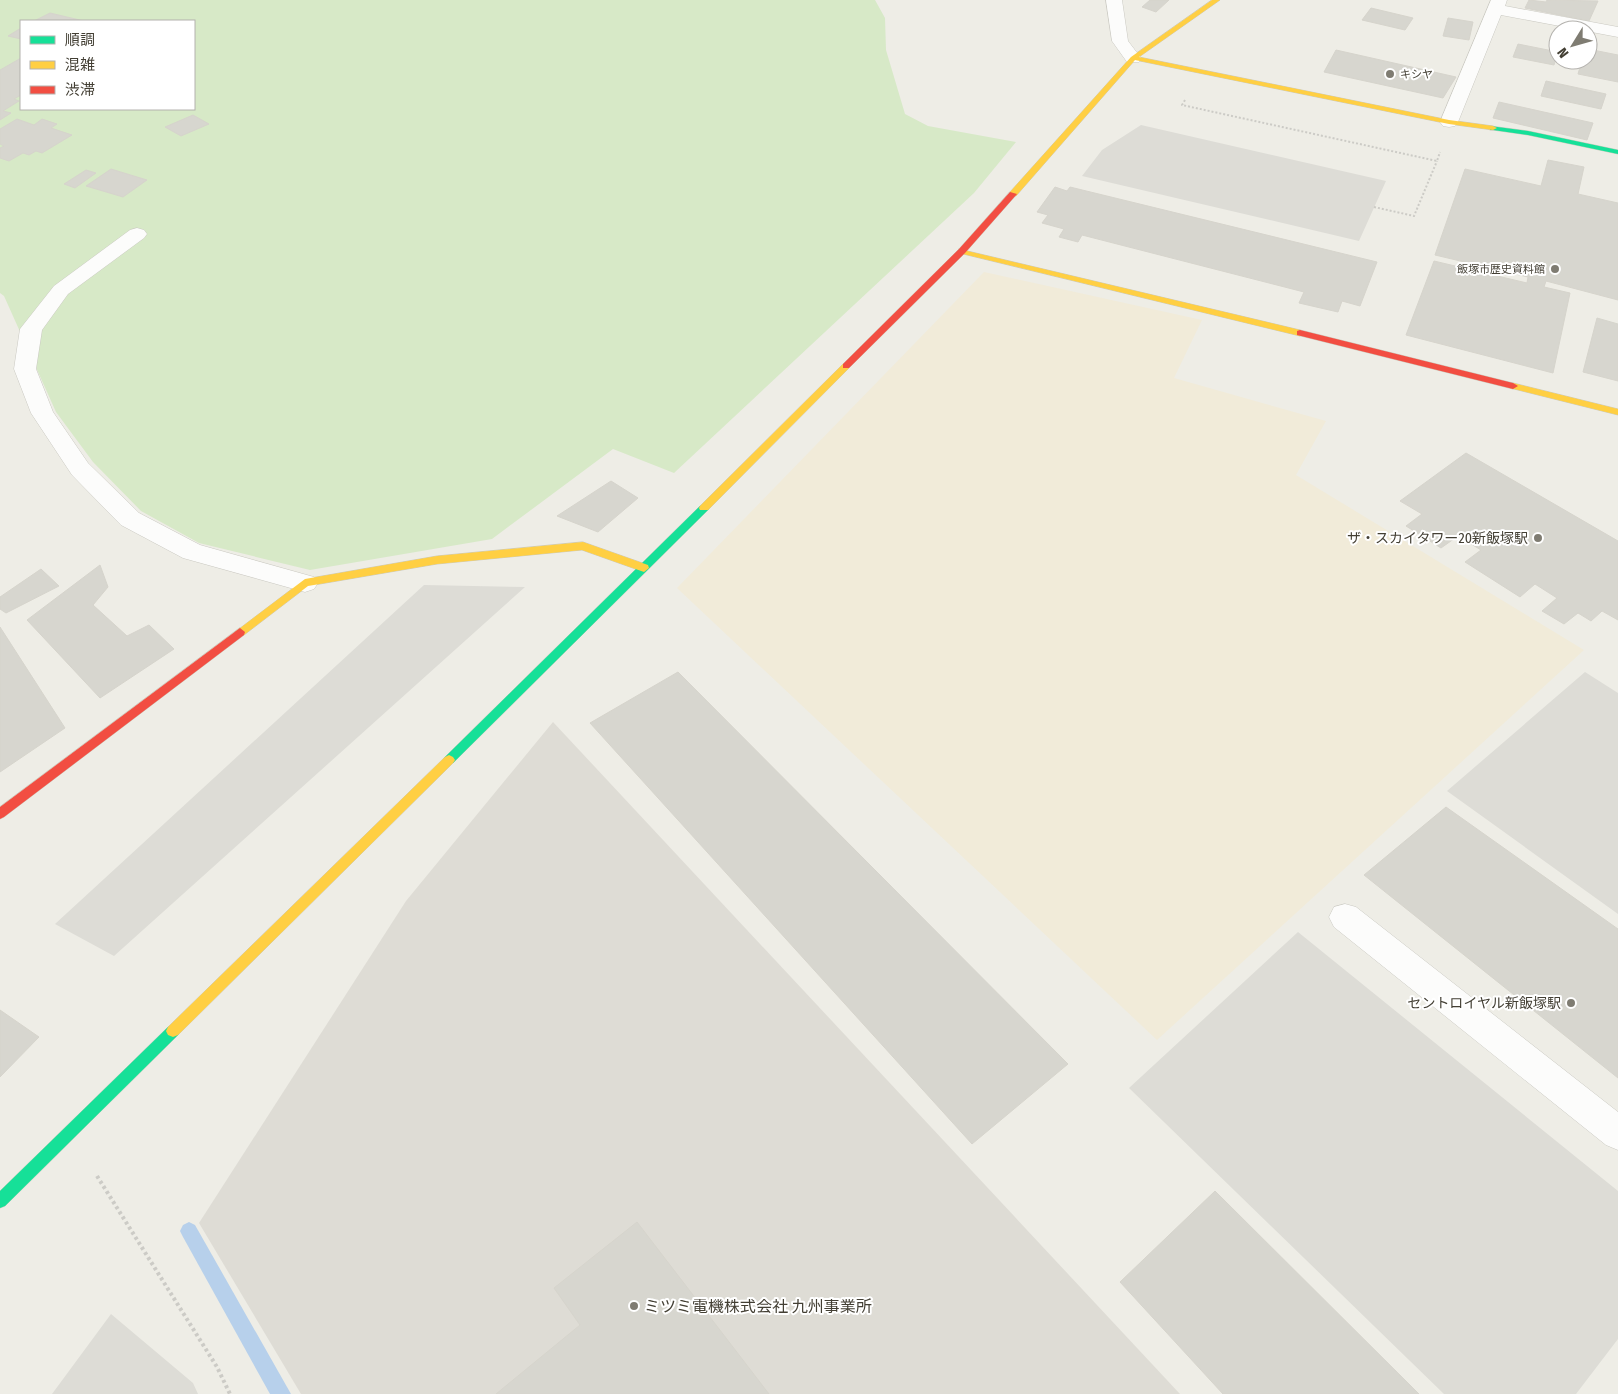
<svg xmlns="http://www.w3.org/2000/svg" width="1618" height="1394" font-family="'Fira Sans Condensed','Noto Sans JP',sans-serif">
	<rect width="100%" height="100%" fill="#eeede6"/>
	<!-- commercial -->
	<path fill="#f1ebd9" d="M984,272L1202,320L1174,378L1326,421L1296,475L1584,650L1157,1040L677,588Z"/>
	<!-- industrial -->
	<path fill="#dedcd5" d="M553,722L1180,1394H301L199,1223L406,901Z"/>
	<!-- green -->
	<path fill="#d7e9c7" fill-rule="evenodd" d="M0,0H875L885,18L886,50L905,114L928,126L1016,142L974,193L674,473L613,449L492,539L310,570L199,543L141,511L93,462L56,412L4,296L0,293ZM21,21H194V109H21Z"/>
	<!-- parking -->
	<path fill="#dddcd6" d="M1141,125L1386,181L1359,241L1082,176L1102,150Z
		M424,585L525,587L114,956L55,924Z
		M1585,672L1618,693V914L1447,791Z
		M1298,932L1618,1191V1339L1576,1394H1444L1129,1088Z
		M111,1314L193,1383L198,1394H52Z"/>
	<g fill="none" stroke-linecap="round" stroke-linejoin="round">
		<!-- stream -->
		<path fill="#b7d0eb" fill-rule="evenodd" d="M189,1222L195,1225L291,1394H270L183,1237L180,1231L183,1225Z"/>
	</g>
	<!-- building -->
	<path fill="#d7d6cf" stroke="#d6d4cc" d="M1150,0H1169L1156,12L1142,7Z
		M1529,0L1546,2L1547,0L1598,1L1589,21L1525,8Z
		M1371,8L1413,18L1405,30L1362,20Z
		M50,13L84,21H34Z
		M1448,18L1473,22L1469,40L1443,36Z
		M21,28V39L8,36Z
		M1518,44L1558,52L1554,65L1513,57Z
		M1588,49L1618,55V82L1578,74L1582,60H1588Z
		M1336,50L1456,77L1443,98L1324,72Z
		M21,58V95L14,99L19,101L3,111L11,113L0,120V70Z
		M1546,81L1606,94L1601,109L1541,96Z
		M1499,102L1593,123L1587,140L1493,118Z
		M193,115L209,124L181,136L165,127Z
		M17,119L34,125L42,119L57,124L51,128L72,135L42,153L36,151L29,155L23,153L9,161L0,158V148L4,146L0,144V129Z
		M1548,160L1584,167L1578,194L1618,203V300L1546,281L1544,287L1570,293L1553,373L1406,335L1434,261L1527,283L1528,277L1435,255L1465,169L1541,186Z
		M111,169L147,180L123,197L86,186Z
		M86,170L96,173L75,188L64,184Z
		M1055,187L1067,191L1070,187L1377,262L1360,306L1342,301L1338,312L1299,303L1304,292L1082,235L1078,242L1059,237L1064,229L1042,223L1048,215L1037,212Z
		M1597,318L1618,324V381L1583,372Z
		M1466,453L1618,541V620L1602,611L1591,621L1578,613L1564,624L1542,611L1557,598L1535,584L1520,597L1465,562L1481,550L1458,536L1441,548L1406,526L1422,514L1400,501Z
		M611,481L638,498L598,532L557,516Z
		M100,565L108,587L93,605L127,636L149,625L174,649L100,698L27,620Z
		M41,569L59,586L6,613L0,609V597Z
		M0,627L65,728L0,772Z
		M678,672L1068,1064L972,1144L590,723Z
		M1446,807L1618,929V1078L1364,875Z
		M0,1010L39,1037L0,1077Z
		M1215,1191L1419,1394H1223L1120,1282Z
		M637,1222L769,1394H496L580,1325L554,1288Z"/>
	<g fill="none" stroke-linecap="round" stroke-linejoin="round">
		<!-- street casing -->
		<g stroke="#cac9c2" stroke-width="1">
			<path id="street" d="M1106,0H1122L1128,41L1141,58L1139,62H1127L1112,41Z
				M1491,0H1507L1505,6L1618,27V37L1501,15L1458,122L1455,126L1449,127L1443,126L1440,122Z
				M137,228L144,230L147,234L144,238L68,294L42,330L36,369L53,412L88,463L139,513L200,545L314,577L318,583L314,589L305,592L183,558L121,525L72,475L31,413L14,369L20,329L54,286L130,230Z
				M1345,904L1356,907L1618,1112V1150L1606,1145L1334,927L1329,917L1334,907Z"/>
		</g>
		<!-- fast casing -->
		<g stroke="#cccbbd" stroke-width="1">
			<path id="fast" d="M1490,126L1528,131L1618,150V154L1528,135L1493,130H1490Z
				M704,505L709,508L708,510L453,763H445L443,760L445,757L700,506Z
				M173,1025L178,1027L180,1031L178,1035L5,1206L0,1208V1191L168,1027Z"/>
		</g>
		<!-- slow casing -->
		<g stroke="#cccbbd" stroke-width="1">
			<path id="slow" d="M1212,0H1220L1139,57L1449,120L1493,126L1497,128L1493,130L1449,124L1135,60L1016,196H1010V192L1131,57Z
				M959,249L1300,330L1304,333L1300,336L959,253Z
				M846,363L849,364V368L708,510H700L699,508L700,506L843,364Z
				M1513,383L1618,409V415L1510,388V384Z
				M583,542L648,565L649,568L644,572L582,550L437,564L308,586L244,635H236L235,632L305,579L437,556Z
				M449,755L453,757L455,760L453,763L178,1035L173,1037L168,1035L166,1031L168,1027L445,757Z"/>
		</g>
		<!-- jam casing -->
		<g stroke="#cccbbd" stroke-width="1">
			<path id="jam" d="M1010,192L1017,194L965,253L849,368H843V364L959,249Z
				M1300,330L1513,383L1518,386L1513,389L1297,335V331Z
				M240,628L245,632L244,635L4,817L0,819V807Z"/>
		</g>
		<!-- path-far1 -->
		<path stroke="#cccbc6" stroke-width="2" stroke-dasharray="2 2" stroke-linecap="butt" d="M1185,100L1182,105L1437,161L1440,152
			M1374,207L1414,216L1437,161"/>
		<!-- path -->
		<path stroke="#cccbc6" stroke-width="4" stroke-dasharray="3 3" stroke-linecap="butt" d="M97,1176L217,1367L230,1394"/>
		<!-- street -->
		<use href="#street" fill="#fcfcfb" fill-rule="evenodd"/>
		<!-- fast -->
		<use href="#fast" fill="#16e098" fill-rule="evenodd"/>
		<!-- slow -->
		<use href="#slow" fill="#ffcf43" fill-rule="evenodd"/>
		<!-- jam -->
		<use href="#jam" fill="#f24e42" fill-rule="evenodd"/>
	</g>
	<!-- markers -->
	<g fill="#7f7c72" stroke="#fff" stroke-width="2">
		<circle cx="1390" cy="74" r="5"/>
		<circle cx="1555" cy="269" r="5"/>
		<circle cx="1538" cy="538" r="5"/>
		<circle cx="1571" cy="1003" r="5"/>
		<circle cx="634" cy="1306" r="5"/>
	</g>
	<g text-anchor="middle" stroke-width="4" stroke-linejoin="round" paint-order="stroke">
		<!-- far-poi labels -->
		<g font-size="11" fill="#433f34" stroke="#fff" text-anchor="start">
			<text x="1400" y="78">キシヤ</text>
			<text x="1545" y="273" text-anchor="end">飯塚市歴史資料館</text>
		</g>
		<!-- poi labels -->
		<g font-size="14" fill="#433f34" stroke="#fff" text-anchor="end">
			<text x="1528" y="543">ザ・スカイタワー20新飯塚駅</text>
			<text x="1561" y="1008">セントロイヤル新飯塚駅</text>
		</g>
		<!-- near-poi labels -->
		<g font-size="16" fill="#433f34" stroke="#fff" text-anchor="start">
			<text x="644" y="1312">ミツミ電機株式会社 九州事業所</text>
		</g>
	</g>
	<!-- legend -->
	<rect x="20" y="20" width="175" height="90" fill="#ffffff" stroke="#b4b2ae"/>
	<rect x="30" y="36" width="25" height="8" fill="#16e098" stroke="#b4b2ae"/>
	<text x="65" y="45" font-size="15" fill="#433f34">順調</text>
	<rect x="30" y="61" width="25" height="8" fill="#ffcf43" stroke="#b4b2ae"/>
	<text x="65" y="70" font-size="15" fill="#433f34">混雑</text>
	<rect x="30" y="86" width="25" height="8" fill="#f24e42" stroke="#b4b2ae"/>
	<text x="65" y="95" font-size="15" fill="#433f34">渋滞</text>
	<!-- north arrow -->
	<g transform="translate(1573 45) rotate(233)"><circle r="24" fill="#ffffff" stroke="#b4b2ae"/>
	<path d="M0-4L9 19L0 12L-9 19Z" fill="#7f7c72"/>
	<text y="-8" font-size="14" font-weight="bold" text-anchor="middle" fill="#433f34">N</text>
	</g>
</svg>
